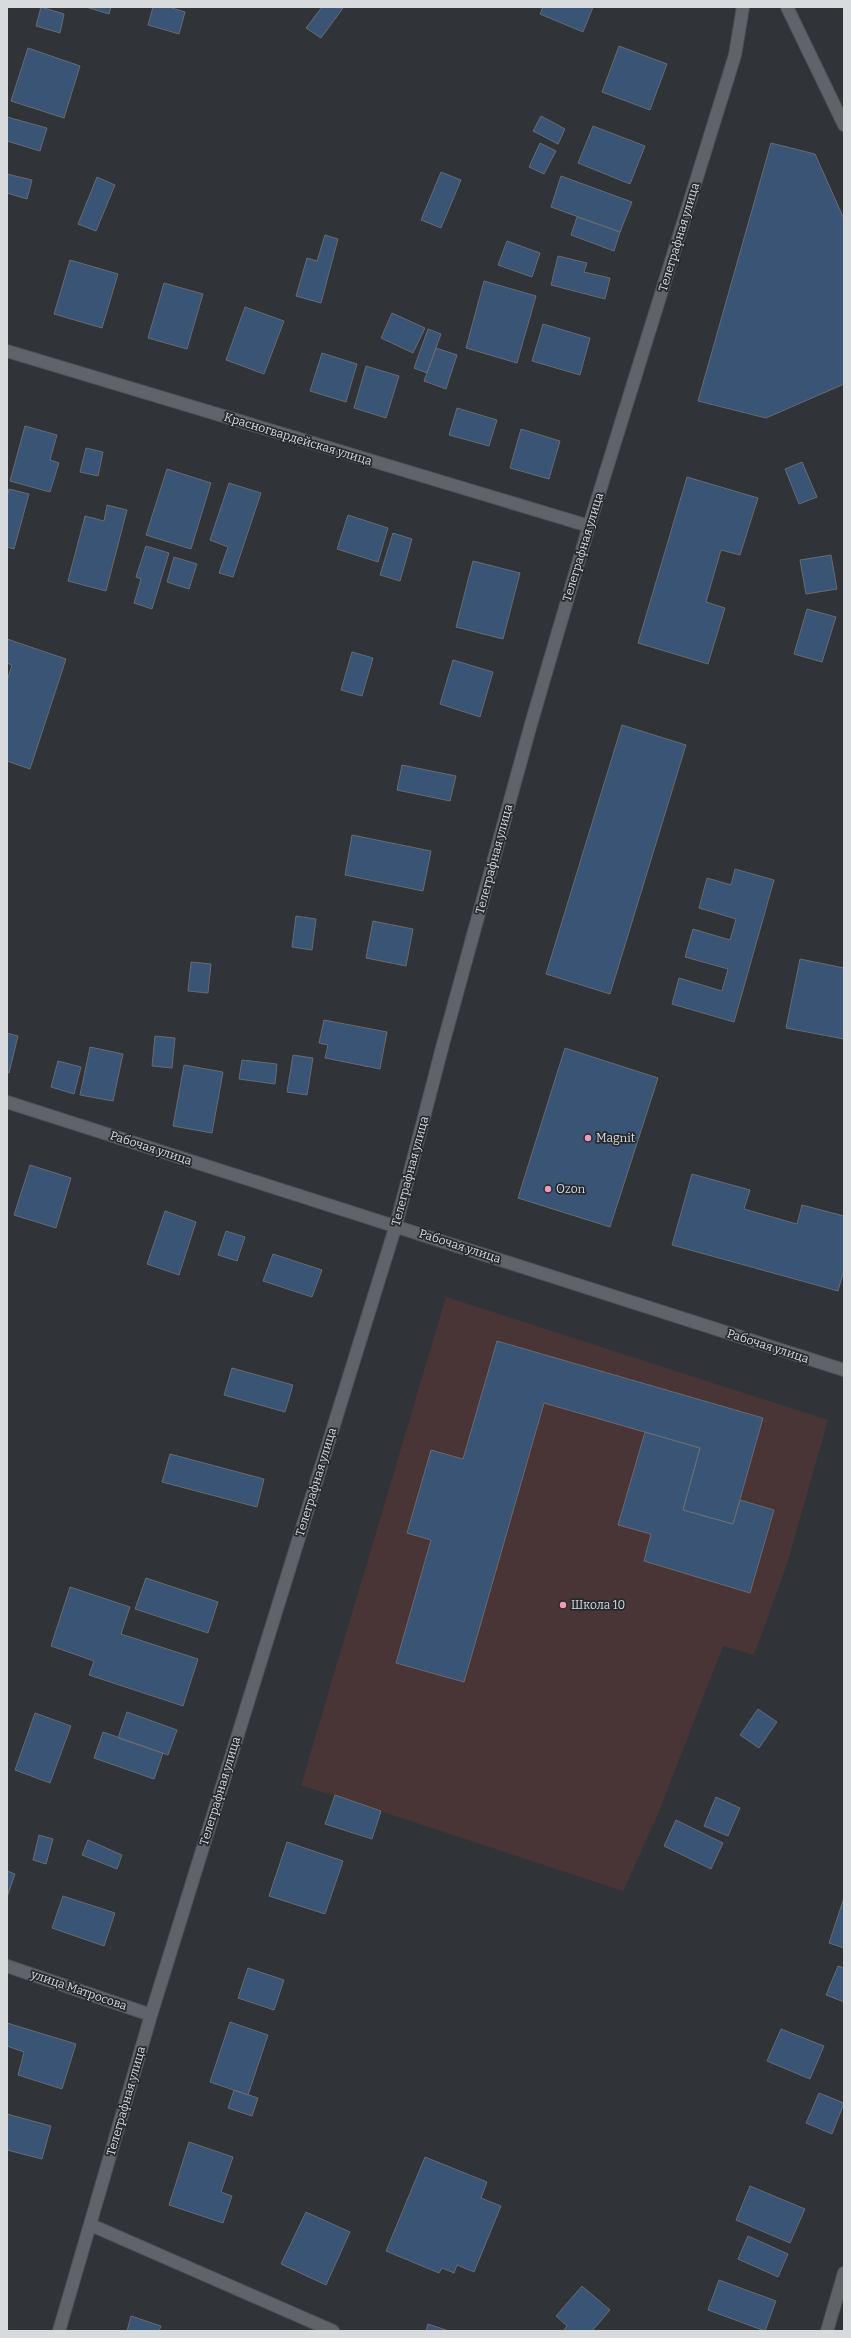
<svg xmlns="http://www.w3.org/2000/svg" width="851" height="2338" font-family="Bitter,serif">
	<rect width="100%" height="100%" fill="#303439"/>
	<!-- education -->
	<path fill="#4a3536" d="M446,1297L828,1420L787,1564L754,1655L723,1646L658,1814L623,1891L301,1785Z"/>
	<!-- building -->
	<path fill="#3a5476" stroke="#676b71" d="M41,7L64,14L60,33L36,26Z
		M86,7H111L109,14Z
		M153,7H169L185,12L179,34L148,25Z
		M322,7L343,8L321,38L306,28Z
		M543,7H593L583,32L540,14Z
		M619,46L667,64L650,110L602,92Z
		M28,48L80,66L64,118L11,101Z
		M541,116L565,129L558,144L533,131Z
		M7,117L47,128L40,151L7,141Z
		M593,126L645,146L630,184L578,163Z
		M540,143L556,151L544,174L529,167Z
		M771,143L815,154L844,219V384L766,418L698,401Z
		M441,172L461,180L441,228L421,220Z
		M7,174L32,180L27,199L7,193Z
		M561,176L632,202L620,232L551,207Z
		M97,177L115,185L96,231L78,224Z
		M577,217L620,232L614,251L571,235Z
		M325,235L338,239L321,303L296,296L307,258L317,261Z
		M507,241L540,253L532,277L498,265Z
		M558,256L587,263L584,272L610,278L605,299L551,285Z
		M70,260L118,274L102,328L54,314Z
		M484,281L536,296L517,363L466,348Z
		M164,283L203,294L187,349L148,338Z
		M245,307L284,321L264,374L226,360Z
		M392,313L425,328L413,353L381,338Z
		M543,324L590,338L580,375L532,361Z
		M428,329L441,334L427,373L414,368Z
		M436,348L457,355L446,389L424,381Z
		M322,353L357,364L346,402L310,391Z
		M366,366L399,376L386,418L354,408Z
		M457,408L497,420L489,446L449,435Z
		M25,426L57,435L50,460L59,463L50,492L10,481Z
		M521,429L560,441L549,479L510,468Z
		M86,448L103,452L98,476L80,472Z
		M802,462L817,497L799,504L785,469Z
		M167,469L211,483L191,549L146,535Z
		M687,477L758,498L740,555L721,550L706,602L725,608L708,664L638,643Z
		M229,483L261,493L233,577L219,573L228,547L210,540Z
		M9,489L29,494L14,549L7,547V497Z
		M107,505L127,510L106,591L68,581L85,516L104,521Z
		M348,515L388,528L378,562L337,549Z
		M393,533L412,539L400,581L380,575Z
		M146,546L169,553L152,609L134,603L141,579L136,577Z
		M831,555L837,589L806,594L800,560Z
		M174,557L197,564L189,589L167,582Z
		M473,561L520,573L503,639L456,627Z
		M807,609L836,617L822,662L794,654Z
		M7,639L66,659L30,769L7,761V681L12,665L7,663Z
		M352,652L373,658L362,696L341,690Z
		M453,660L493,672L480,717L440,704Z
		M622,725L686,745L610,994L546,974Z
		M402,765L456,776L450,801L397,790Z
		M352,835L431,851L423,891L345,875Z
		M735,869L774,880L734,1022L672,1004L679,978L722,991L728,969L685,957L693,929L730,940L736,919L699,908L707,878L731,885Z
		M296,916L316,919L312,950L292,947Z
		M373,921L413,929L406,966L366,958Z
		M800,959L844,968V1039L786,1028Z
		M191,962L211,964L208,993L188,991Z
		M324,1020L387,1032L380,1069L325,1058L328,1045L319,1043Z
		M7,1033L18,1036L9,1073L7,1072Z
		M155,1036L175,1038L172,1068L152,1066Z
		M90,1047L123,1054L113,1101L80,1095Z
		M565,1048L658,1078L610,1227L518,1198Z
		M293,1055L313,1058L307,1095L287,1092Z
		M242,1060L277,1064L275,1084L239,1079Z
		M58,1061L81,1067L74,1094L51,1087Z
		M184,1065L223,1072L212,1133L173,1126Z
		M30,1165L71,1178L56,1228L14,1215Z
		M692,1174L750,1190L744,1209L797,1224L802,1205L844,1216V1270L838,1291L672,1245Z
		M165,1211L196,1222L179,1275L147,1264Z
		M226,1231L245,1237L237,1261L218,1255Z
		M273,1254L322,1270L312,1297L263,1281Z
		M497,1341L763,1418L733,1524L683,1510L700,1448L544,1403L464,1682L396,1663L431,1540L407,1533L431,1450L463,1459Z
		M232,1368L293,1385L285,1412L224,1395Z
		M645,1432L700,1448L683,1510L733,1524L740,1500L774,1510L750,1593L644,1561L651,1534L618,1525Z
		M170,1454L264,1479L257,1507L162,1482Z
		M146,1578L218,1602L208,1633L135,1609Z
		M70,1587L130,1607L121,1634L198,1659L183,1706L89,1675L94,1661L51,1646Z
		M758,1709L777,1722L759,1748L740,1735Z
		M127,1712L177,1730L168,1755L118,1738Z
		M35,1713L71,1726L50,1783L15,1770Z
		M103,1732L163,1753L154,1779L94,1758Z
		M335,1795L381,1811L372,1839L325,1824Z
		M716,1797L740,1808L728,1836L704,1826Z
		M676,1820L723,1843L711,1869L664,1846Z
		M39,1835L53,1839L46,1864L33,1860Z
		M88,1840L122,1855L117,1869L82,1855Z
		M287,1842L343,1861L325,1914L269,1896Z
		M7,1871L15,1874L7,1897Z
		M63,1896L115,1913L104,1946L52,1928Z
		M844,1898V1948L829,1943Z
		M838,1966L844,1968V2002L826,1995Z
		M248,1968L284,1980L274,2010L238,1998Z
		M230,2022L268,2035L248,2095L210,2082Z
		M7,2023L76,2044L62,2089L18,2075L24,2052L7,2046Z
		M781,2029L824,2046L810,2079L767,2061Z
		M234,2090L258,2098L252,2116L228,2108Z
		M819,2093L844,2103L832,2134L806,2123Z
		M7,2114L51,2126L42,2159L7,2150Z
		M189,2142L233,2157L221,2192L232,2196L223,2223L169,2205Z
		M425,2157L487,2182L481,2198L501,2206L474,2272L457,2265L454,2273L442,2268L439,2273L386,2251Z
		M750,2186L805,2209L790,2243L736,2220Z
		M306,2212L350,2232L326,2285L281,2264Z
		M748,2236L788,2254L778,2277L738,2259Z
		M719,2280L776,2301L765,2331L708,2310Z
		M582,2286L610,2310L592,2331H563L567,2326L556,2316Z
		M131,2316L161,2326L159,2331H127Z
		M428,2324L449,2331H426Z"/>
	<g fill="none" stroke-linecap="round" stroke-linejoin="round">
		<!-- minor casing -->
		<g stroke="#4e5155" stroke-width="14">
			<path id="minor" d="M787,7L844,125
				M7,351L589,526
				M7,1102L844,1370
				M7,1966L151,2015
				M91,2225L333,2331
				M59,2331L151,2015L396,1225L442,1048L531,724L589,526L735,55L743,7
				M827,2331L844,2273"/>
		</g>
		<!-- minor -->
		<use href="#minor" stroke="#60646a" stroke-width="12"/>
	</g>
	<!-- markers -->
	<g fill="#f09ab5" stroke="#262a2f" stroke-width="1.5">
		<circle cx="588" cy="1138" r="4"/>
		<circle cx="548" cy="1189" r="4"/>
		<circle cx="563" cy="1605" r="4"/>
	</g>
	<g text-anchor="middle" stroke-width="3.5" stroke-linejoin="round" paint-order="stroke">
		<!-- street labels -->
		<g font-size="12" fill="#d8dbde" stroke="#262a2f">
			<text transform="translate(679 237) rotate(-73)" y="4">Телеграфная улица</text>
			<text transform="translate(298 439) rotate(17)" y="4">Красногвардейская улица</text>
			<text transform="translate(583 547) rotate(-73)" y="4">Телеграфная улица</text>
			<text transform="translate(494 859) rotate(-75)" y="4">Телеграфная улица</text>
			<text transform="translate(151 1148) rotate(18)" y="4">Рабочая улица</text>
			<text transform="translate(410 1171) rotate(-75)" y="4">Телеграфная улица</text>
			<text transform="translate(460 1246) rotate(18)" y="4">Рабочая улица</text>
			<text transform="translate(768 1346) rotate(18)" y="4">Рабочая улица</text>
			<text transform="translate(316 1482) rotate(-73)" y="4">Телеграфная улица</text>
			<text transform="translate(220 1791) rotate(-73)" y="4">Телеграфная улица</text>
			<text transform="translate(79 1990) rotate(19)" y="4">улица Матросова</text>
			<text transform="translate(126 2101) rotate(-74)" y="4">Телеграфная улица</text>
		</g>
		<!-- poi labels -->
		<g font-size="12" fill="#d8dbde" stroke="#262a2f" text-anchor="start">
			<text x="596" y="1142">Magnit</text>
			<text x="556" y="1193">Ozon</text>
			<text x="571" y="1609">Школа 10</text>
		</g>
	</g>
	<!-- border -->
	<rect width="851" height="2338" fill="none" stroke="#d8dbde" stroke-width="16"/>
</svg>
